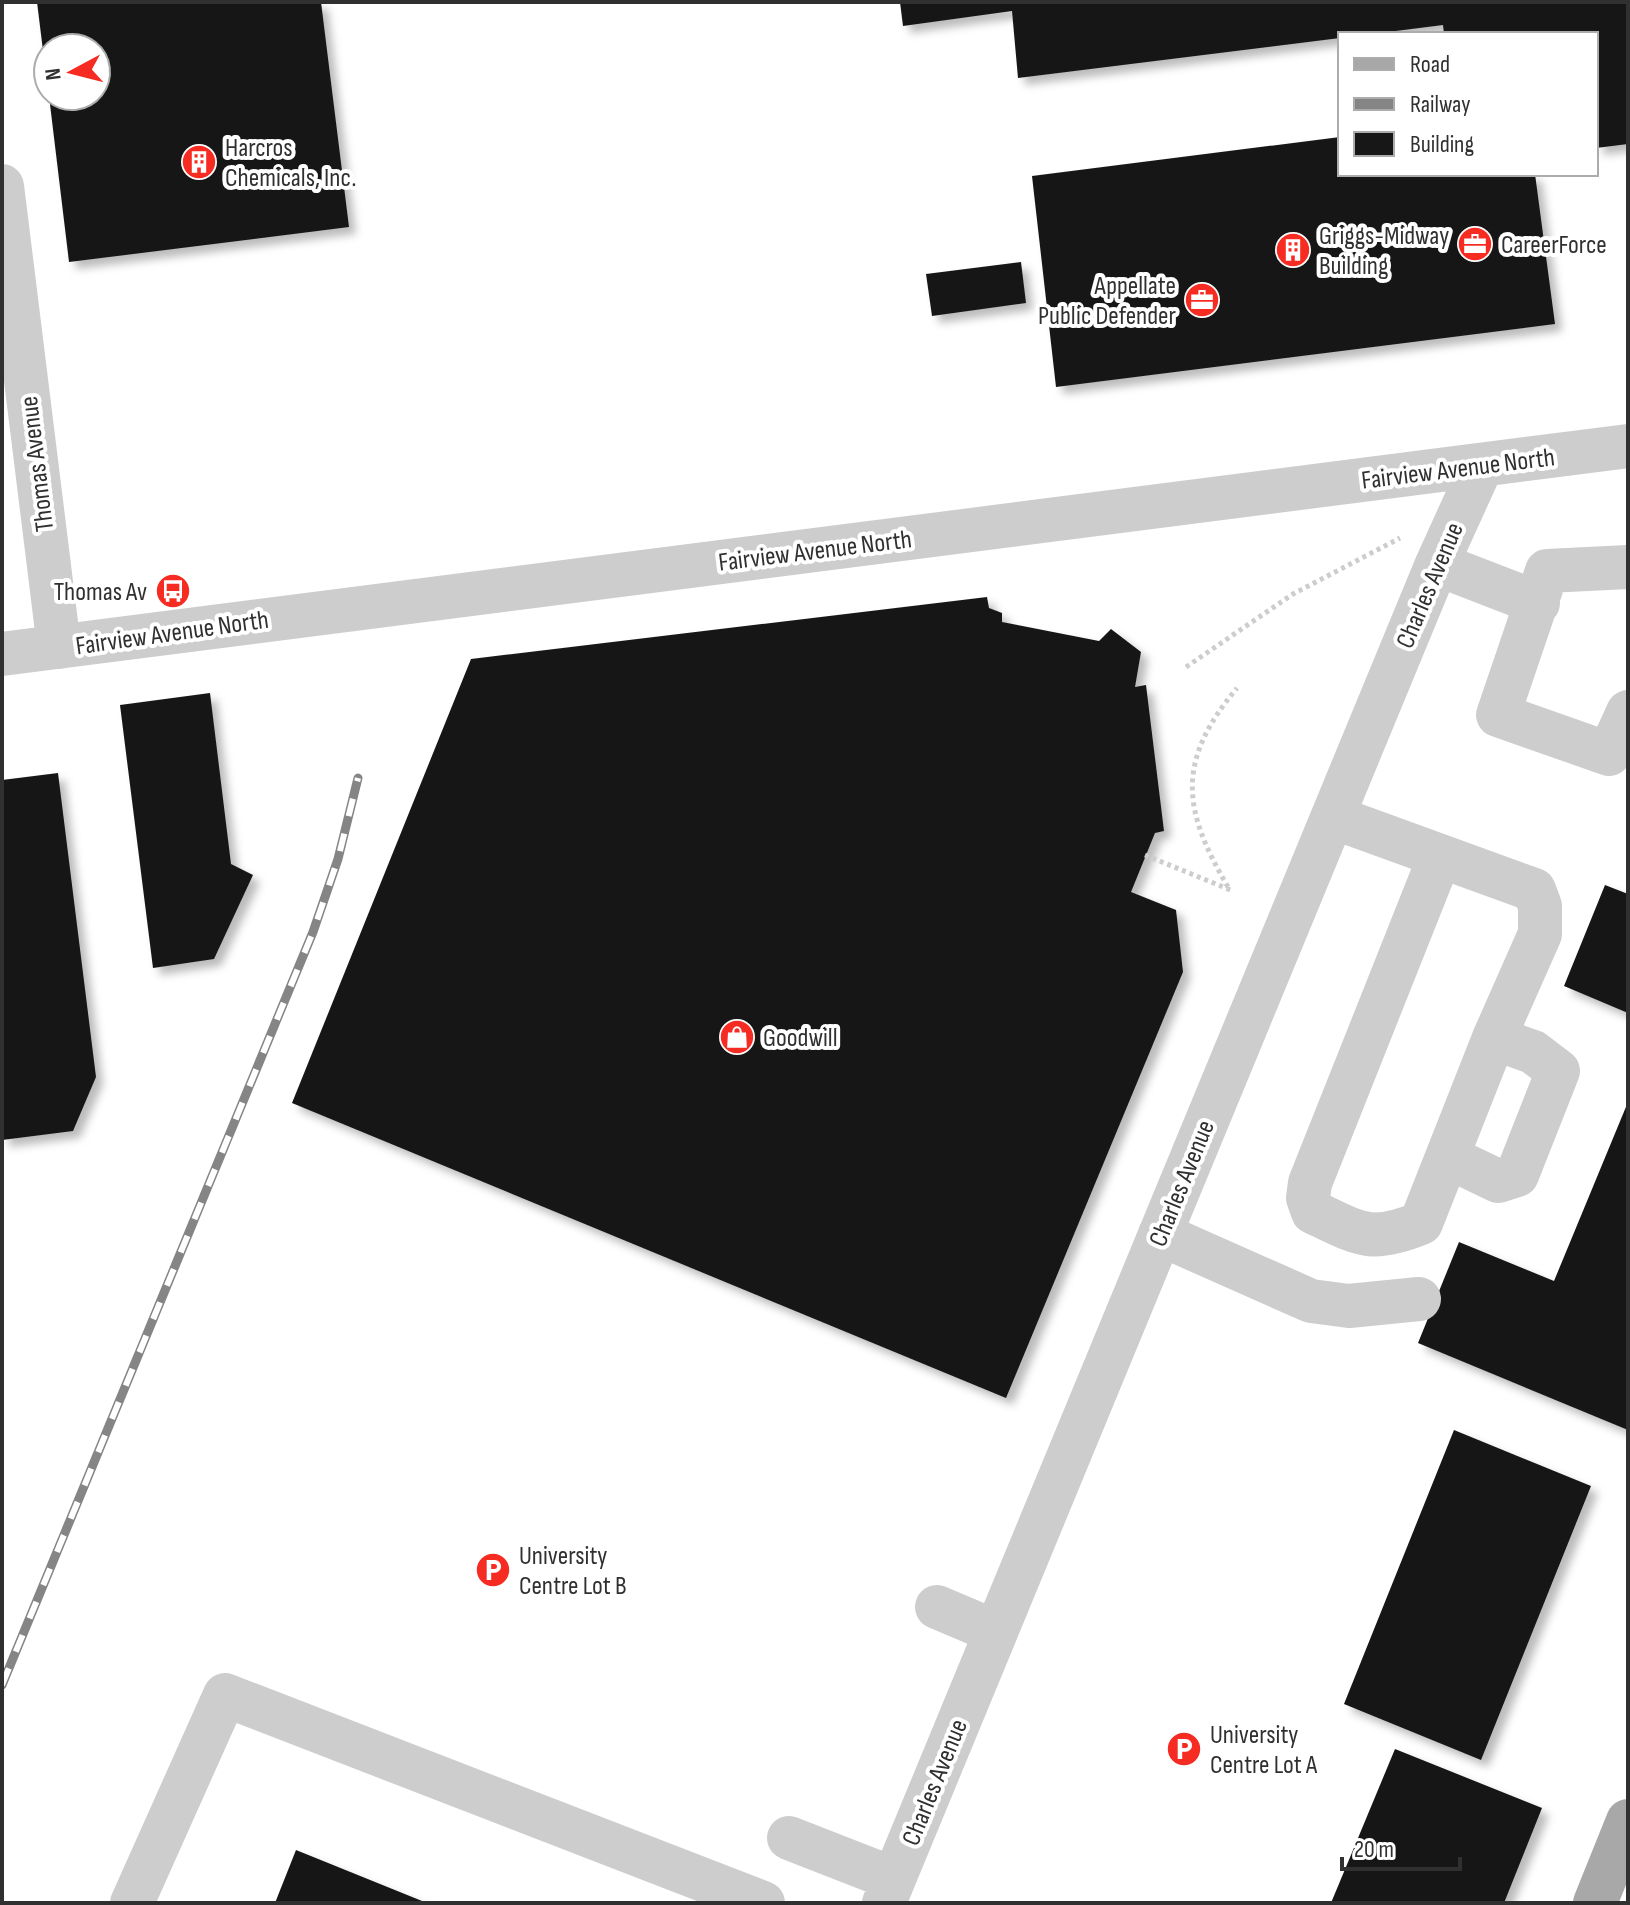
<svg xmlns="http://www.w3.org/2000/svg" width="1630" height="1905" font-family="'Sofia Sans Condensed',sans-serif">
	<defs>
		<filter id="shadow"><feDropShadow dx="7" dy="7" stdDeviation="4" flood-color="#0004"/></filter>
	</defs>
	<rect width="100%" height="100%" fill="#fff"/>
	<!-- building -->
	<path fill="#171717" filter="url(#shadow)" d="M37,2H321L349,227L69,262L49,96H96V48H48L46,75Z
		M900,2H1628V144L1596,148V34H1444L1443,25L1372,34H1340V38L1018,78L1012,11L903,26Z
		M1340,137V174H1535L1555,324L1056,387L1032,176Z
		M1021,262L1026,303L932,316L926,274Z
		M987,597L989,608L1002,613V622L1099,641L1111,629L1141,652L1135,687L1146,685L1164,831L1155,833L1131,892L1176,910L1183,972L1006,1398L292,1103L471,659Z
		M210,693L231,864L253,875L214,959L153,968L120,705Z
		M58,773L96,1077L73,1131L2,1140V780Z
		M1605,885L1628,894V1013L1564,986Z
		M1628,1102V1430L1418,1343L1459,1242L1554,1281Z
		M1454,1430L1591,1486L1481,1760L1344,1704Z
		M1395,1749L1542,1808L1504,1903H1331Z
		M296,1850L427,1903H275Z"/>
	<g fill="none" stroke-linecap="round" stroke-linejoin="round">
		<!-- path -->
		<path stroke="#cdcdcd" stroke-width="5" stroke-dasharray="4 4" stroke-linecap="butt" d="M1186,667L1293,594L1400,538
			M1145,855L1233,891
			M1228,887C1182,809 1176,761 1237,688"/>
		<!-- minor -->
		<path stroke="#cdcdcd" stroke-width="44" d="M2,186L59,647
			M1437,564L1538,603
			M1628,567L1547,571L1498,715L1609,754L1628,712
			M2,654L1628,446
			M1333,817C1400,842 1467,866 1534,890L1540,906V934L1494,1038L1421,1223C1370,1244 1360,1234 1313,1212L1308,1198L1310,1183L1440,856
			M1448,1157L1498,1181L1517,1175L1558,1071L1533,1052L1494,1038
			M1160,1234L1311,1301L1349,1306L1419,1299
			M937,1607L996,1632
			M789,1838L894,1879
			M132,1903L225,1695L763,1903
			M884,1903L1437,564L1482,465"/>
		<!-- major -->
		<path stroke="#a8a8a8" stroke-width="44" d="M1595,1903L1628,1821"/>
		<!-- rail casing -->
		<g stroke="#858585" stroke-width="9">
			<path id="rail" d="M2,1685L313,932L338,859L358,778"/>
		</g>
		<!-- rail -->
		<use href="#rail" stroke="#fff" stroke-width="6" stroke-dasharray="18" stroke-linecap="butt"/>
	</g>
	<!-- icons -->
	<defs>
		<g id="building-disc" transform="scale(1.8)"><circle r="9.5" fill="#f62c23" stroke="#fff"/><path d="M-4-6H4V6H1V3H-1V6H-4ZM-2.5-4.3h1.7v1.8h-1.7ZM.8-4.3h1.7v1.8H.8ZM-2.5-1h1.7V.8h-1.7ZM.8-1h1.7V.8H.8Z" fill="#fff"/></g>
		<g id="office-disc" transform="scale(1.8)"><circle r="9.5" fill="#f62c23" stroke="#fff"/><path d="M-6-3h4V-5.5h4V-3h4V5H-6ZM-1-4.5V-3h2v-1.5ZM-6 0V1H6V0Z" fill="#fff"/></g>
		<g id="bus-disc" transform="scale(1.8)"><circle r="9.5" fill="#f62c23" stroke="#fff"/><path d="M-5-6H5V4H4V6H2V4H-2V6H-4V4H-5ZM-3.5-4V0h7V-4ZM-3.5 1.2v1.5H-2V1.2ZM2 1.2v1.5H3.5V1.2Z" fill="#fff"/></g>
		<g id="shop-disc" transform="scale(1.8)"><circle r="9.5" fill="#f62c23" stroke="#fff"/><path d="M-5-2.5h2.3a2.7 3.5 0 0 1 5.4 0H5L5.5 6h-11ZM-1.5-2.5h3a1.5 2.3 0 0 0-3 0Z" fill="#fff"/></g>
		<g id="parking-disc" transform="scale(1.8)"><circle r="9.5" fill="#f62c23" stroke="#fff"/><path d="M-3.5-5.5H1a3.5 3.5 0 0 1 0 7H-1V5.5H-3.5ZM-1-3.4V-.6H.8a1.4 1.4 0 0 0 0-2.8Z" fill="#fff"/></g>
	</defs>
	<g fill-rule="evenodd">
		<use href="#building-disc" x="199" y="162"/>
		<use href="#office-disc" x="1475" y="244"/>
		<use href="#building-disc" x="1293" y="250"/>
		<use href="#office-disc" x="1202" y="300"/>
		<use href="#bus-disc" x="173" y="591"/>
		<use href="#shop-disc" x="737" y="1037"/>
		<use href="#parking-disc" x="493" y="1570"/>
		<use href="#parking-disc" x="1184" y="1749"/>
	</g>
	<g text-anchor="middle" stroke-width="8" stroke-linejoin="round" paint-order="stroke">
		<!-- poi labels -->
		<g font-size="26" fill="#303030" stroke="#fff" text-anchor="start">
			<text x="225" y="156">Harcros<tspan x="225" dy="30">Chemicals, Inc.</tspan></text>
			<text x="1319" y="244">Griggs-Midway<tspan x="1319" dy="30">Building</tspan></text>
			<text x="1501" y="253">CareerForce</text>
			<text x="1176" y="294" text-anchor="end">Appellate<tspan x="1176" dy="30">Public Defender</tspan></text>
			<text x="147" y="600" text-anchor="end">Thomas Av</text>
			<text x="763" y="1046">Goodwill</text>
			<text x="519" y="1564">University<tspan x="519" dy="30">Centre Lot B</tspan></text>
			<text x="1210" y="1743">University<tspan x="1210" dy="30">Centre Lot A</tspan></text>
		</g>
		<!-- street labels -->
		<g font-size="26" fill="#303030" stroke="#fff">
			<text transform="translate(36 464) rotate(-97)" y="9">Thomas Avenue</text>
			<text transform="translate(1458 468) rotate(-7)" y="9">Fairview Avenue North</text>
			<text transform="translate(815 550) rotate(-7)" y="9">Fairview Avenue North</text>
			<text transform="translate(1429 585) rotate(-67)" y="9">Charles Avenue</text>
			<text transform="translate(172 632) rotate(-8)" y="9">Fairview Avenue North</text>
			<text transform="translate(1181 1183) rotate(-68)" y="9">Charles Avenue</text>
			<text transform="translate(934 1782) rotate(-68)" y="9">Charles Avenue</text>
		</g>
	</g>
	<!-- border -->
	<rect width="1630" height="1905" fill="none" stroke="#303030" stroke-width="8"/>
	<!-- legend -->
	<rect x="1338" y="32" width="260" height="144" fill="#ffffff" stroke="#acacac" stroke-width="2"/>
	<rect x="1354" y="58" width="40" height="12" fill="#a8a8a8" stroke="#acacac" stroke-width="2"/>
	<text x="1410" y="72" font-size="24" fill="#303030">Road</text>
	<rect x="1354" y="98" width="40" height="12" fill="#858585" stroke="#acacac" stroke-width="2"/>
	<text x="1410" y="112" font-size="24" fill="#303030">Railway</text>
	<rect x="1354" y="132" width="40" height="24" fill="#171717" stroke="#acacac" stroke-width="2"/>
	<text x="1410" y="152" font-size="24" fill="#303030">Building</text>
	<!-- north arrow -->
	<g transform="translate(72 72) rotate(263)"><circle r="38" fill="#ffffff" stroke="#acacac" stroke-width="2"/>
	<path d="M0-6L14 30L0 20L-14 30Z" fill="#f62c23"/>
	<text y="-12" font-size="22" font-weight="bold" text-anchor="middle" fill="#303030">N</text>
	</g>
	<!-- scale -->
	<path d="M1342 1857v12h118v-12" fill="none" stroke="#303030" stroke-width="4"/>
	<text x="1354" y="1857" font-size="24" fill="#303030" stroke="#ffffff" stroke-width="6" paint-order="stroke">20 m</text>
</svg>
